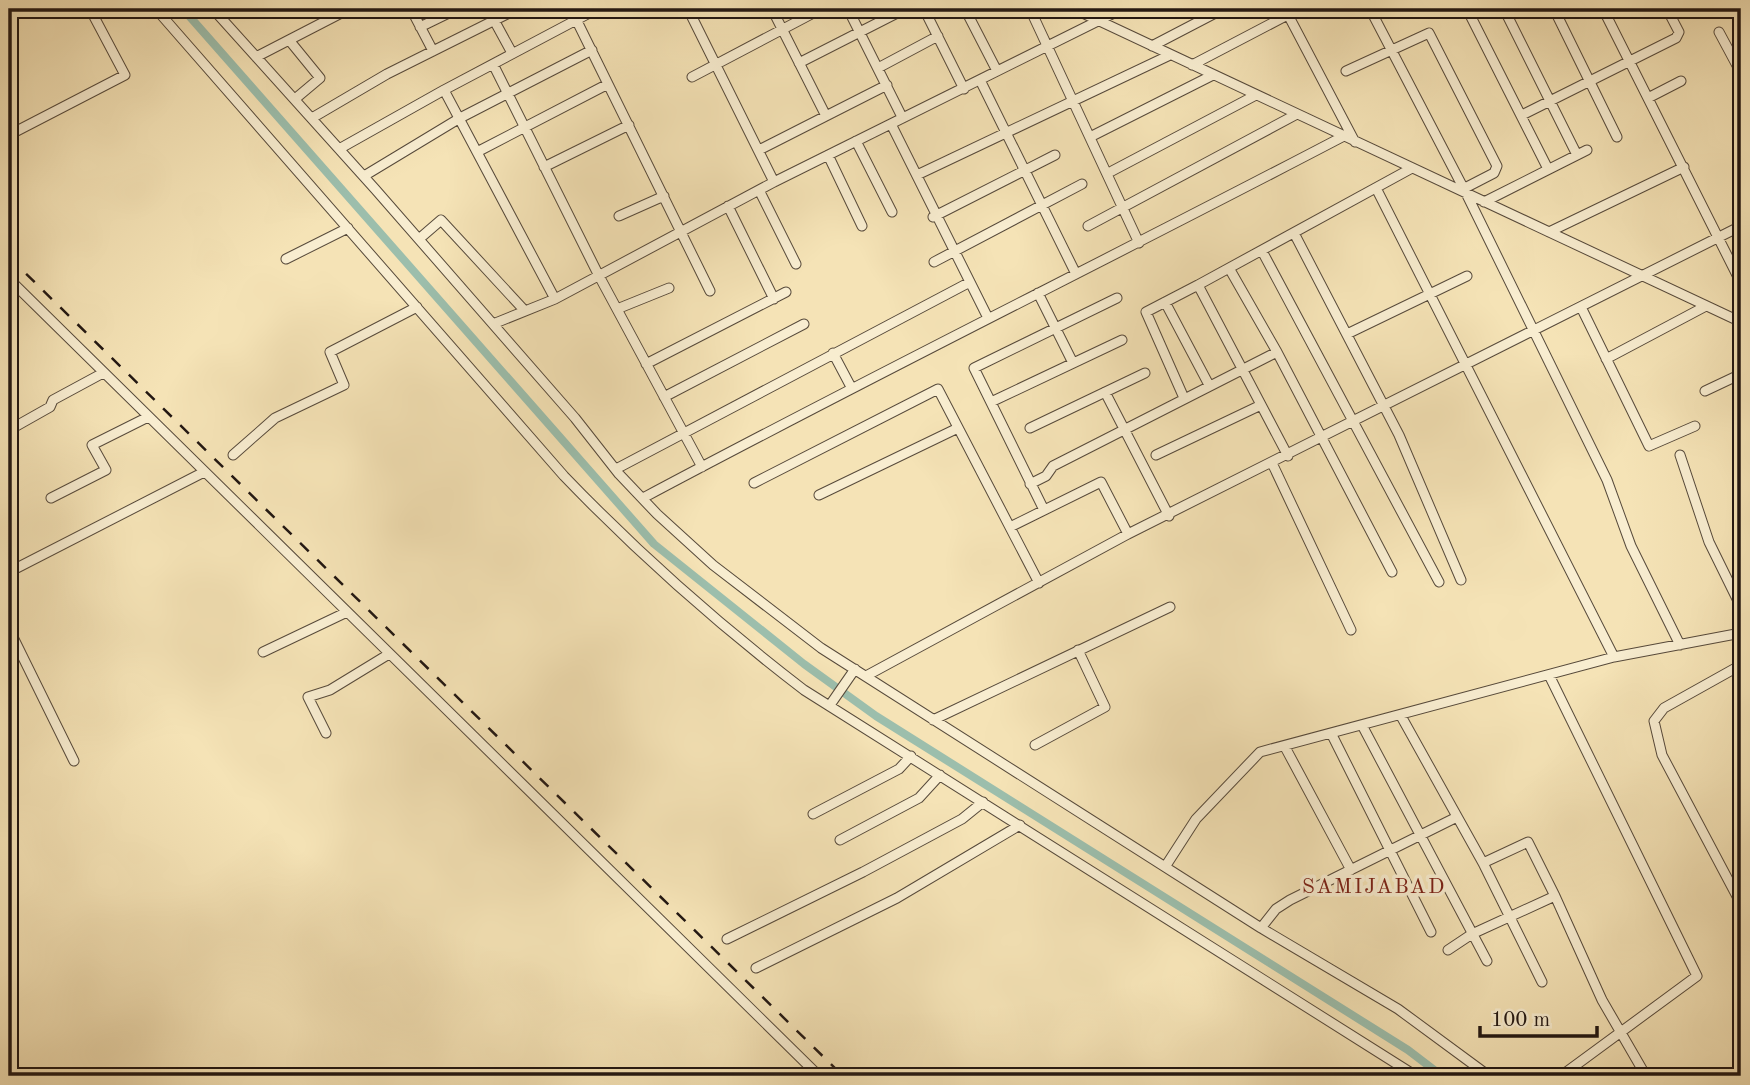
<svg xmlns="http://www.w3.org/2000/svg" width="1750" height="1085" font-family="'Old Standard TT',serif">
	<rect width="100%" height="100%" fill="#f5e3b6"/>
	<filter id="stains"><feTurbulence type="fractalNoise" baseFrequency=".00286" numOctaves="4"/><feColorMatrix values="0 0 0 0 .2 0 0 0 0 .09 0 0 0 0 .02 0 0 0 .5 -.17"/></filter>
	<radialGradient id="worn" r=".72"><stop offset=".6" stop-color="#630" stop-opacity="0"/><stop offset="1" stop-color="#630" stop-opacity=".3"/></radialGradient>
	<g fill="none" stroke-linecap="round" stroke-linejoin="round">
		<!-- canal -->
		<path stroke="#9cbeac" stroke-width="8" d="M183,9L654,544L804,664L876,716L1408,1050L1442,1076"/>
		<!-- minor casing -->
		<g stroke="#574a3b" stroke-width="11">
			<path id="minor" d="M156,9L564,476C639,554 718,624 804,690L1416,1076
				M213,9L375,189L575,418L619,474L657,514L713,565L821,648L1261,928L1398,1009L1489,1076
				M411,9L433,51
				M488,9L512,53
				M571,9L710,291
				M688,9L774,182
				M772,9L826,116
				M848,9L902,117
				M924,9L964,89
				M965,9L997,71
				M1030,9L1139,243
				M1074,9L1741,322
				M1285,9L1355,142
				M1370,9L1466,193L1607,480L1631,546L1680,645
				M1467,9L1548,169
				M1504,9L1577,155
				M1554,9L1617,137
				M1603,9L1741,283
				M420,27L457,9
				M1719,32L1741,73
				M289,40L320,78L295,99
				M1152,46L1223,9
				M256,57L349,9
				M799,63L905,9
				M493,64L598,274L702,467
				M1192,65L1299,9
				M878,68L938,36
				M1346,71L1429,33L1497,166L1494,173L1463,189
				M692,77L821,9
				M980,80L1076,274
				M1648,98L1681,81
				M1522,115L1676,38L1679,32L1667,9
				M312,118L387,74L517,9
				M891,124L988,318
				M9,135L125,75L90,9
				M1094,135L1213,75
				M856,141L892,212
				M339,149L444,90
				M759,150L887,85
				M477,152L608,84
				M828,155L862,226
				M544,167L629,125
				M1112,171L1256,95
				M917,175L1170,55
				M364,176L460,118L592,50
				M759,190L796,264
				M1484,202L1587,150
				M728,206L774,299
				M619,216L664,196
				M933,217L1055,155
				M1088,226L1297,114
				M1549,232L1684,167
				M1294,233L1399,435L1461,580
				M419,239L441,220L525,311
				M1262,251L1439,582
				M286,259L348,228
				M934,262L1082,184
				M1229,268L1277,352
				M9,279L819,1076
				M1198,285L1412,168
				M1038,293L1073,363
				M555,299L444,90L597,9
				M1165,302L1209,385
				M1581,307L1649,446L1695,426
				M617,309L669,288
				M493,324L555,299L774,182L1122,9
				M1347,334L1467,276
				M833,353L851,387
				M1606,359L1706,306
				M646,364L786,292
				M1705,391L1741,374
				M1105,392L1169,516
				M664,397L804,324
				M1184,398L1146,312L1198,285L1288,456
				M991,402L1122,340
				M1030,428L1145,373
				M9,435L12,433L11,429L50,407L53,400L103,373
				M233,455L275,418L344,385L330,352L417,307
				M1156,455L1261,405
				M1680,455L1709,542L1741,607
				M1272,463L1351,630
				M616,469L970,282
				M754,483L938,389L1039,583
				M1030,484L1046,476L1053,466L1277,352L1392,572
				M819,495L958,428
				M51,498L106,470L92,445L148,417
				M643,498C875,374 1111,258 1344,136
				M1044,510L974,368L1117,298
				M1010,527L1101,482L1128,534
				M9,572L204,472
				M9,629L74,761
				M263,652L347,612
				M1614,657L1741,633
				M1741,665L1664,708L1654,721L1662,755L1741,904
				M1549,675L1697,976L1561,1076
				M866,676L1128,534L1741,226
				M830,705L855,669
				M1401,716L1483,863L1542,982
				M933,720L1170,607
				M1363,727L1487,961
				M326,733L308,697L330,690L389,654
				M1332,735L1431,932
				M1035,745L1105,707L1078,650
				M1285,747L1351,870
				M813,814L899,769L911,756
				M840,840L919,798L940,775
				M1165,867L1196,819L1260,752L1614,657L1376,188
				M1555,896L1602,1000L1646,1076
				M1261,928L1276,909L1290,900L1457,817
				M727,939L863,872L962,819L983,802
				M1448,950L1472,934L1555,896L1528,842L1483,863
				M756,968L897,898L1020,825"/>
		</g>
		<!-- minor -->
		<use href="#minor" stroke="#f8edd0" stroke-width="9"/>
		<!-- rail -->
		<path stroke="#221712" stroke-width="2.5" stroke-dasharray="12 12" stroke-linecap="butt" d="M9,257L843,1076"/>
	</g>
	<g text-anchor="middle" stroke-width="7" stroke-linejoin="round" paint-order="stroke">
		<!-- neighbourhood labels -->
		<g font-size="21" letter-spacing="2" fill="#7a1f14" stroke="#f8edd0">
			<text x="1374" y="893">SAMIJABAD</text>
		</g>
	</g>
	<!-- margin -->
	<rect width="1750" height="1085" fill="none" stroke="#f5e3b6" stroke-width="35"/>
	<rect x="10" y="10" width="1729" height="1064" fill="none" stroke="#221712" stroke-width="3.5"/>
	<rect x="18" y="18" width="1715" height="1050" fill="none" stroke="#221712" stroke-width="2"/>
	<!-- scale -->
	<path d="M1480 1026v10h117v-10" fill="none" stroke="#221712" stroke-width="3.5"/>
	<text x="1491" y="1026" font-size="21" fill="#221712" stroke="#f8edd0" stroke-width="5" paint-order="stroke">100 m</text>
	<rect width="100%" height="100%" filter="url(#stains)"/>
	<rect width="100%" height="100%" fill="url(#worn)"/>
</svg>
